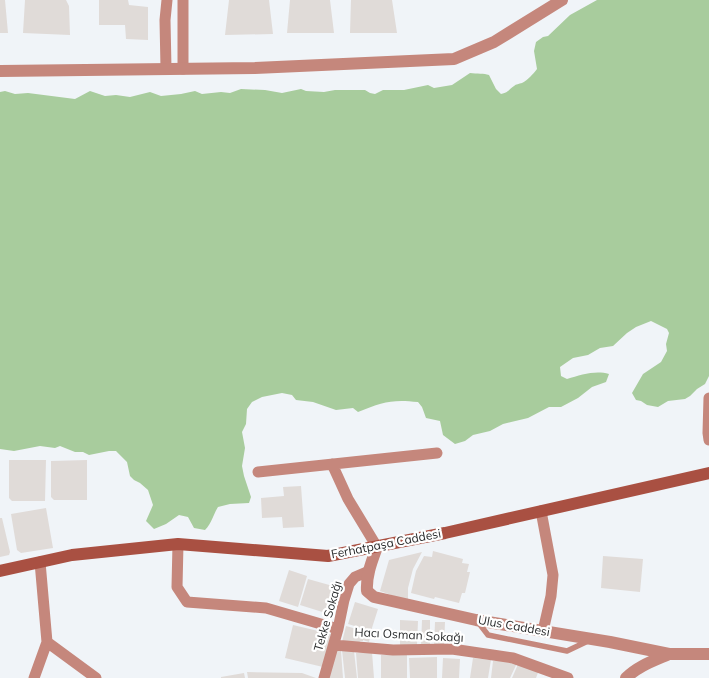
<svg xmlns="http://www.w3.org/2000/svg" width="709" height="678" font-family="Mulish,sans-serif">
	<rect width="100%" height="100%" fill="#f0f4f8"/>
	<!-- green -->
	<path fill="#a8cc9d" d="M597,0H709V376L705,384L697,389L690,396L685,399L668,401L658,407L647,405L641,401L636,400L632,393L643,374L661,362L667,351L666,344L669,333L667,329L651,321L636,327L627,333L613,346L600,348L588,355L573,358L560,367L561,376L567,379C581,375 595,370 609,374L606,382L592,387L578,398L561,407H549L528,418L503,424L490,431L473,435L465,441L455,444L443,435L440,421L426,418L422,407L418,402C392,399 382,402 358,412L353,408L336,410L313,402L296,400L292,395L282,393L262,397L252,402L247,409L246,424L242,432L245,448L242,466L244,476L251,497L249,503L230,504L218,507C213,515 212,523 205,530L194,528L188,517L179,515L166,524L154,529L146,521L153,505L148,490L140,483L134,480L130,476L127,462L116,451H109L89,455L83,452H75L60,446L55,448L40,446L14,451L0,449V92L5,91L15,94L28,93L75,99L90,91L105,96L116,95L130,97L150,92L161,96L181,94L195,91L202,94L221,92L230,93L241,89L265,90L282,93L301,89L306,91L324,92L335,90H365L370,93L375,94L383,90H404L428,85L434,88L452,85L470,73C477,74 484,73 489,75L496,89L501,94C509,92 508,90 514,86C516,84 519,84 522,83C528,80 533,74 537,69L534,51L536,42L543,37L548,36L570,15Z"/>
	<!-- building -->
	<path fill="#e0dbd8" d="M0,0H5L8,33H0Z
		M25,0H66L69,6L70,35L23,33Z
		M99,0H128L129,5L148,7V40L126,39L125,25H99Z
		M229,0H269L273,34L225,35Z
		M290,0H330L334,33H287Z
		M351,0H392L397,33H350Z
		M9,460H46L45,501H12L9,498Z
		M87,460V500H54L51,497V461Z
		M301,486L304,527L283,528L282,517L262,518L261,498L284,496L283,487Z
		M46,508L53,548L21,553L17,550L11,514Z
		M0,518H2L10,552L9,555L0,557Z
		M433,551L463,559L462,563L469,564L467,572H470L465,593H462L459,603L435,597L434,599L411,593L416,571L424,556L432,557Z
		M422,552L413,569L408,588V601L380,591L389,560Z
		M603,556L643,559L640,592L601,588Z
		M289,570L307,576L298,607L279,601Z
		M308,579L340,588L332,615L300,605Z
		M355,602L378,609L371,631L348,624Z
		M400,620L418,621L417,645H400Z
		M422,620H430V646H421Z
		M435,622H445L444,647H434Z
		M293,625L331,634L323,667L285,658Z
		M346,626L371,633L369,642L363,640V641H360L358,646L342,642Z
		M342,650L354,651L357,678H345Z
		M334,651H341L343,678H326Z
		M372,652L374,678H358L356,653Z
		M381,655H407V678H381Z
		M437,657V678H410L409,658Z
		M443,658L460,659L459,678H442Z
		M473,658L491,660L488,678H470Z
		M493,661H518L510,678H491Z
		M519,662L539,670L536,678H512Z
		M247,672L302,673L316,678H248Z
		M244,673L245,678H221V677Z"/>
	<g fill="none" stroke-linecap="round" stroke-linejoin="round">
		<!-- service -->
		<path stroke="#c5877c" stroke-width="5.5" d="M478,622L488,635L567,651L588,641"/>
		<!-- minor -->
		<path stroke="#c5877c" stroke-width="11" d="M183,0V69
			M166,68L165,20L167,0
			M709,398L708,433L709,440
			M332,464L348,499L377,547
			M258,472L437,453
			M541,511L553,575L551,596L543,631
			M178,544L177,587L187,602L266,608L338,629
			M47,642L96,678
			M334,645L393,650L452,649L513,658L568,678
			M34,678L47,642L40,562
			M324,678L338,629L344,600L349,584L355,577L369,571"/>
		<!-- tertiary -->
		<path stroke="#c5877c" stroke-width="12" d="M0,71L255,68L454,59L494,42L562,0
			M377,547C372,561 366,575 367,591L374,597L476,620L610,642L669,654H709
			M626,678C638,666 653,661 669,654"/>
		<!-- secondary -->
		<path stroke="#a95042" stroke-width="12" d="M0,571L72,555L178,544L328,556L445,533L709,473"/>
	</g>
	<g text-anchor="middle" stroke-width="4.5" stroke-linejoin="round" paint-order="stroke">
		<!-- street labels -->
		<g font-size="12" fill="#282a2b" stroke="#fff">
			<text transform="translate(386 544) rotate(-11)" y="4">Ferhatpaşa Caddesi</text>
			<text transform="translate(328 616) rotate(-74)" y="4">Tekke Sokağı</text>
			<text transform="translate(514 626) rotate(10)" y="4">Ulus Caddesi</text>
			<text transform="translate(409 635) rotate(3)" y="4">Hacı Osman Sokağı</text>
		</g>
	</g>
</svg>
